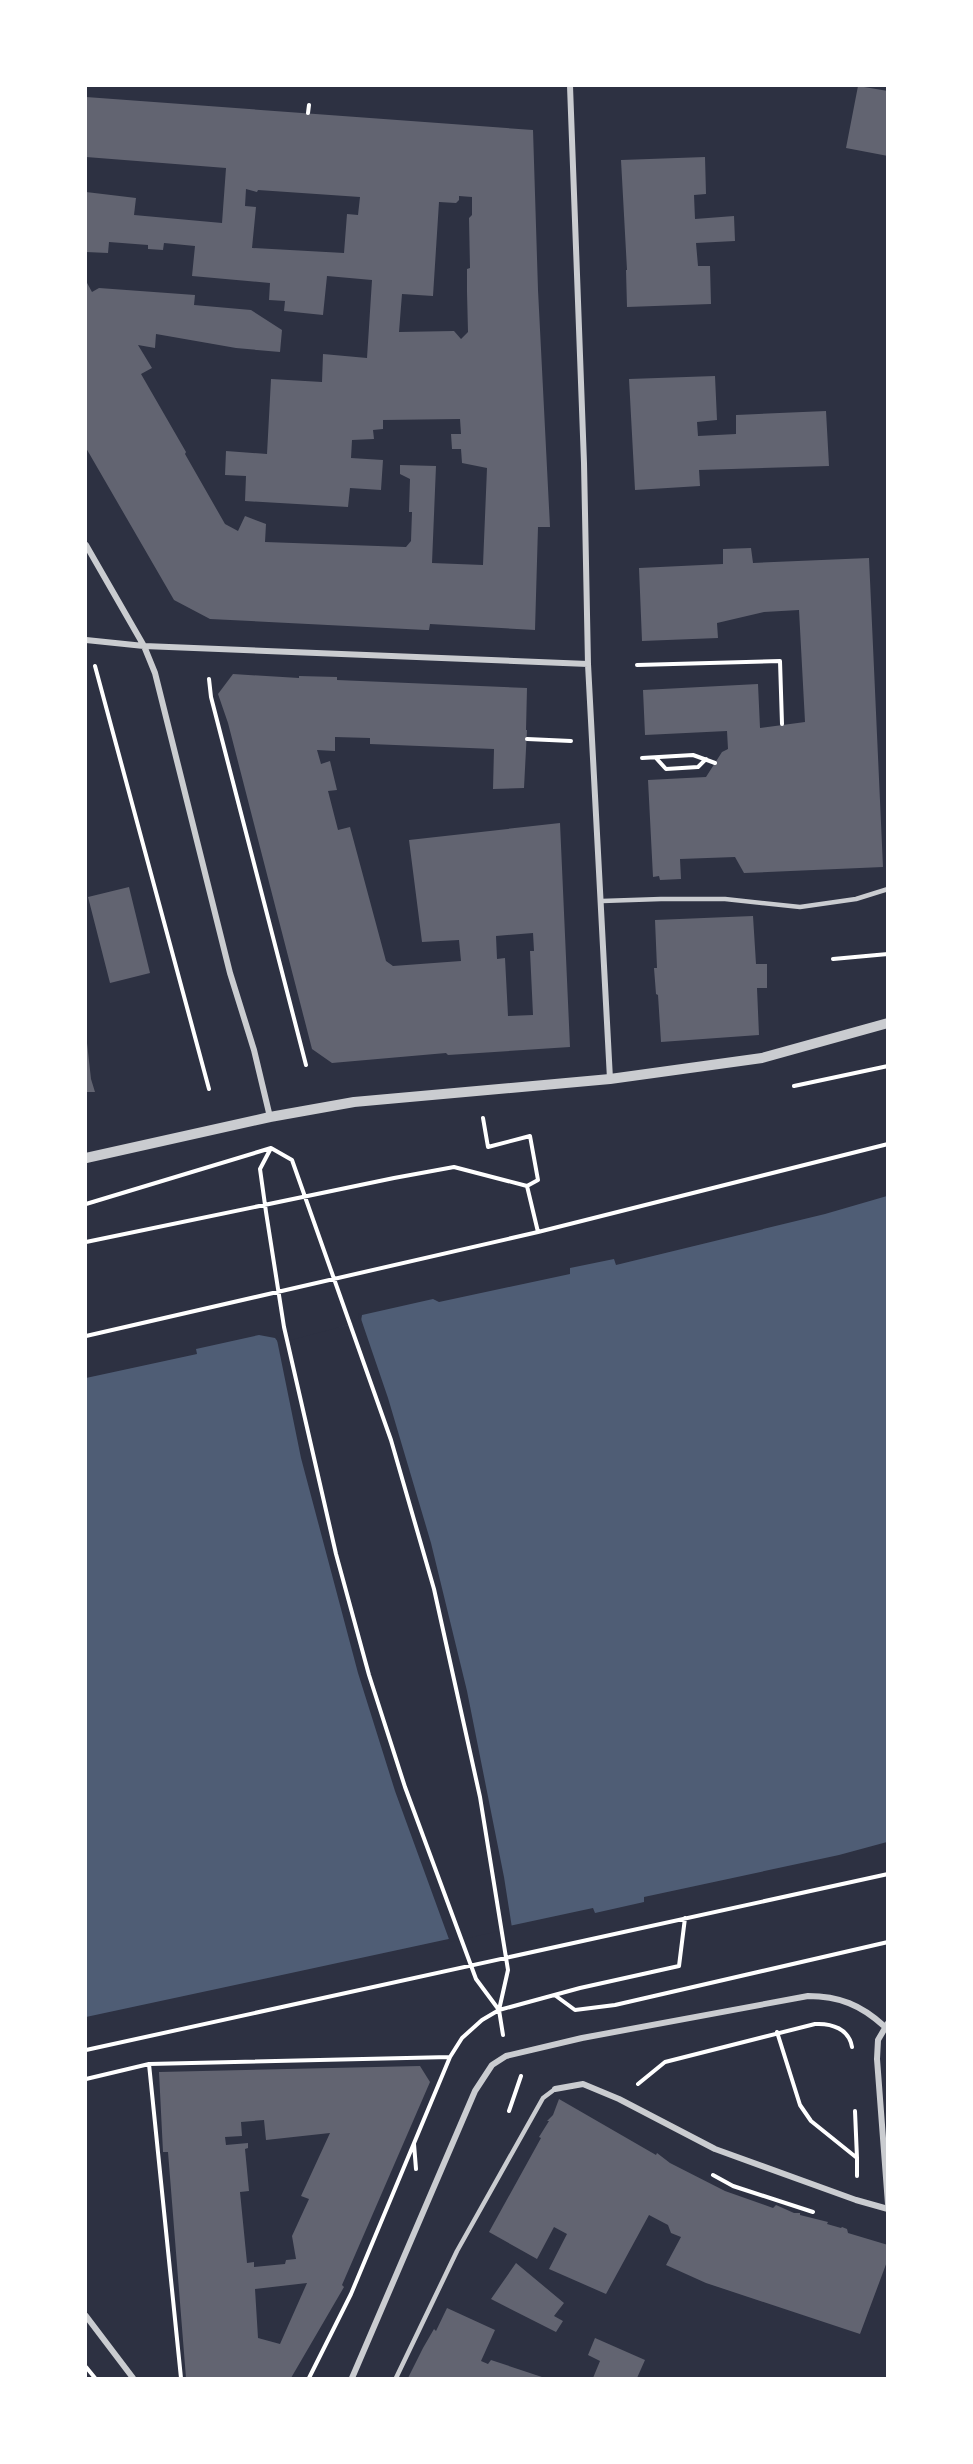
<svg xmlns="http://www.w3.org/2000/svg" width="973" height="2464" font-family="Inter,sans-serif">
	<rect width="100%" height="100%" fill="#2d3142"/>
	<!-- water -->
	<path fill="#4f5d75" d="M887,1196V1842L839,1855L644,1897V1902L595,1913L593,1908L86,2017V1378L197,1354L196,1349L259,1335L275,1338L278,1342L288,1344L361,1321L362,1315L433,1299L439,1302L570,1274V1268L614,1259L616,1265L825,1214Z"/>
	<!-- pier -->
	<path fill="#2d3142" d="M359,1313L388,1398L431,1543L467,1691L504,1877L512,1928L450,1942L395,1791L358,1673L301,1458L276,1335L280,1339L287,1341L352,1324L358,1319Z"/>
	<!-- building -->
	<path fill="#626471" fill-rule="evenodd" d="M858,86L888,91V156L846,148Z
		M86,97L533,130L538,290L550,527H538L535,630L430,624L429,630H426L210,619L174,600L86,448V281L92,292L99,288L195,295L194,305L251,310L282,330L280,352L236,348L156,334L155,348L138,345L152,368L141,374L186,452L185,454L225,524L238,531L245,516L266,524L265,542L406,547L411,541L412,512H409L410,479L400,474V465L436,466L432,563L483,565L487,468L462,463L461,449H452L451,434H461L460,419L383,420V429L373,430L374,439L352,440L351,458L383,460L381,490L350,488L348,507L245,501L246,476L225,475L226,451L267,454L271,379L322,382L323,354L367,358L372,280L327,276L323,315L284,311L285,301L269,300L270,283L192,276L195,246L164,243L163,250L148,249V245L109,242L108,253L86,252V192L136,198L134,215L222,223L226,168L86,157ZM246,189L257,192L258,190L360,197L358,215L347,214L344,253L252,248L256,207L245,206ZM459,196L472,197V215L469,218L470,268L467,269V292L468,332L461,339L454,331L399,332L402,294L433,296L439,202L456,203L459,200Z
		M705,157L706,194L694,195L695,219L734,216L735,241L696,243L698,266H710L711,304L627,307L626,270H627L621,160Z
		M715,376L717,420L697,422L698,436L736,434V415L826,411L829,466L699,470L700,486L635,490L629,379Z
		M751,548L753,563L869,558L883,867L744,873L735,857L680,859L681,879L660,880L659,876L653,877L648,780L706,777L722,752L728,749L727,731L645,735L643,690L758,684L760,728L805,722L799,610L764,612L717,623L718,638L642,641L639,568L723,564V549Z
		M233,674L299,678V676L337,677V680L527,688L526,730H527L524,788L493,789L494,749L370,744V738L335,737V751L317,750L321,764L330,761L337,790L328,791L338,830L350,827L386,961L393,966L461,961L459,940L422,942L409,840L560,823L570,1047L448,1055L446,1053L332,1063L312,1049L228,723L218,694ZM533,933L534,951H530L533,1015L508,1016L505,958L497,959L496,936Z
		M129,887L150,973L110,983L88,897Z
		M753,916L756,964H767V988H757L759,1035L661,1042L658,995L656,994L654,968H657L655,920Z
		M86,1034L91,1079L95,1092H86Z
		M420,2066L430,2082L342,2285L344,2287L291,2378H186L168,2152H163L159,2072ZM264,2120L266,2140L330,2133L301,2196L309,2199L292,2236L296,2259L286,2260L285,2264L254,2267V2262L247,2263L240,2192L249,2191L245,2149L248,2148V2143L226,2145L225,2137L242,2136L241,2122ZM307,2283L280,2344L258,2338L255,2289Z
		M559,2099L656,2155L657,2153L670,2163L725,2191L773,2208L776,2205L794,2213H800V2215L828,2222L827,2224L841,2228L842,2227L847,2229L848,2233L888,2245V2259L860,2334L706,2283L666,2265L681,2237L671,2233L668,2225L649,2215L606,2294L549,2269L567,2234L554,2227L537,2259L489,2232L541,2138L539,2137L549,2121H547L553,2115Z
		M516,2263L564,2303L554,2316L563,2321L556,2332L491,2299Z
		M447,2308L495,2330L481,2361L488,2364L491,2360L545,2378H408L423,2348L434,2329L436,2331Z
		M595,2338L645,2360L637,2378H593L600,2361L588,2355Z"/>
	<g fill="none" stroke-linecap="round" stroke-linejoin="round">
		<!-- path -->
		<path stroke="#fff" stroke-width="4" d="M308,113L309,105
			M637,665L780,661L782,724
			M95,666L209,1089
			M209,679L211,697L306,1065
			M527,739L571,741
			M642,758L693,755L715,763
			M656,758L666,769L698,767L706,759
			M833,959L888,954
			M794,1086L888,1066
			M483,1118L488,1147L530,1136L538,1180L527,1186
			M271,1148L260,1169L266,1212L284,1327L336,1554L369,1675L405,1787L476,1979L499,2010L503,2035
			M86,1204L271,1148L292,1160L391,1440L434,1589L480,1797L508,1970L499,2010
			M86,1242L394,1178L454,1167L527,1186L538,1232
			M86,1336L538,1232L888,1144
			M556,1996L575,2010L615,2005L888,1942
			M777,2032L800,2105L811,2121L857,2158V2176
			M86,2050L888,1874
			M149,2064L181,2378
			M86,2079L149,2064L450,2057
			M638,2084L665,2062L815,2024C832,2023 849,2029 852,2047
			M509,2111L521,2076
			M855,2111L857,2158
			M414,2144L416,2169
			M713,2175L733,2186L813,2212
			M86,2367L95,2378
			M309,2378L351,2294L450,2057L462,2038L482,2020L499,2010L580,1988L679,1966L685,1918"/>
		<!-- service -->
		<path stroke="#caccd0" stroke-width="4.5" d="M602,901L661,899H725L800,907L856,899L888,889
			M396,2378L457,2251L543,2098L555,2089"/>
		<!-- minor -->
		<path stroke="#caccd0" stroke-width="6" d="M570,86L584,463L588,664L610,1079
			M86,545L144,646L155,673L230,973L254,1050L270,1117
			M86,640L144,646L588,664
			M888,2023L878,2040L877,2059L888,2204
			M555,2089L583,2084L619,2099L715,2149L856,2200L888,2209
			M86,2316L133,2378
			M352,2378L475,2091L492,2065L506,2056L582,2038L808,1996C839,1996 861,2005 884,2026"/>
		<!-- tertiary -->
		<path stroke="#caccd0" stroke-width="10" d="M86,1158L270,1117L354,1102L610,1079L762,1058L888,1023"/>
	</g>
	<!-- border -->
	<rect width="973" height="2464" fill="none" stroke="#ffffff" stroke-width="174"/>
</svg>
